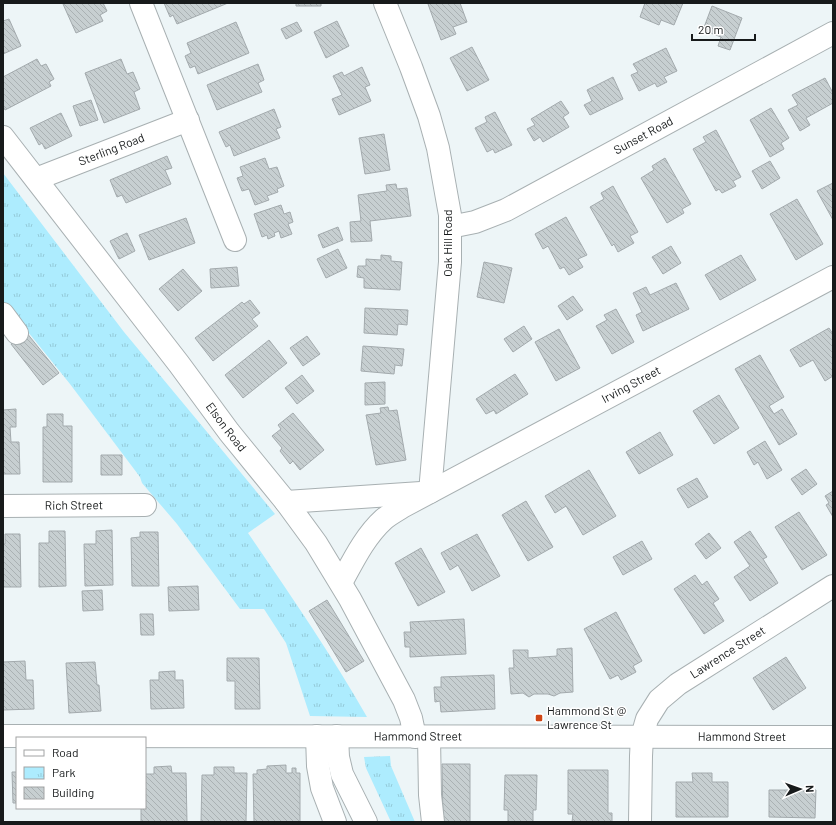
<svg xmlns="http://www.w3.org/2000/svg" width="836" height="825" font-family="Barlow,sans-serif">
	<defs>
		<pattern id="park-tufts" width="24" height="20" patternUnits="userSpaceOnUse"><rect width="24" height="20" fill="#adecfe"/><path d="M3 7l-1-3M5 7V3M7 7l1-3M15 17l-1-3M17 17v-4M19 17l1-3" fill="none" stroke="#94cad9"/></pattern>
		<pattern id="building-back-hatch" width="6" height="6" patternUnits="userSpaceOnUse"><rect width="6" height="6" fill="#c7cfd1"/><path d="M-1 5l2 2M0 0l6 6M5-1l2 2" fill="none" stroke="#aab1b3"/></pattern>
	</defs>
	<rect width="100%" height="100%" fill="#edf5f7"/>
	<!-- park -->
	<path fill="url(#park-tufts)" d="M3,173L124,332L275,514L248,533C289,593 331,654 367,717L310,716L286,643L264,609H240L177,524L142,483L140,477L70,384L3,301Z
		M390,756L391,766L415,822H391L366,768L364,757Z"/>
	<!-- building -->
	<path fill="url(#building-back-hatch)" stroke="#a3aaad" d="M65,3H105H103L107,11L100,15L103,21L76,33L63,4Z
		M164,3H228L177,24L173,15L170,17Z
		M296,3H321V6H296Z
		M431,3H460L467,22L453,27L456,34L441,40L428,4Z
		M645,3H683L674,25L661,20L659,25L640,17Z
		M712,6L742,18L730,50L718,46L721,37L703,30Z
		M9,19L21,46L3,54V21Z
		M337,21L349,46L326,58L314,32Z
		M236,22L249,53L198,74L195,66L190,68L185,56L191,53L187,43Z
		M297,22L302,31L286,39L281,29Z
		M472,47L489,80L467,91L450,58Z
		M666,48L677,71L664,77L667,82L657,87L655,83L639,91L631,75L638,72L633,64Z
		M37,59L41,66L46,64L54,79L49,82L51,86L5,110L3,106V77Z
		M121,59L127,74L133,72L140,89L134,92L140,109L104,123L85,73Z
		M258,64L264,80L258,83L262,92L217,110L207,85Z
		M362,67L370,85L365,87L371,101L339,115L332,99L342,95L333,76L342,72L344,76Z
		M613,77L623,99L590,115L584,105L592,101L587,90Z
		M825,78L833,93V103L806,118L810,125L800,131L788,110L798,105L792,95Z
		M91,100L98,120L80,126L73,106Z
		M561,101L569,113L563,117L569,127L543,142L540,137L534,141L527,129L535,125L531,119Z
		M771,108L789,138L781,143L784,149L770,157L750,120Z
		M274,109L281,127L276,129L280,138L234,156L230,145L226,147L219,132Z
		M495,112L512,145L495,153L493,149L487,152L475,128L487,122L485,117Z
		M61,113L72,136L45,149L42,143L39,145L30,128Z
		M716,130L741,177L733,181L736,186L722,193L719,189L716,191L693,149L706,142L703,137Z
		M384,134L390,170L365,174L359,138Z
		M167,156L172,168L165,170L171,184L126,203L122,195L117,197L110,180Z
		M265,158L269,169L277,167L284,186L277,189L278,192L267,196L269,200L255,205L249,189L242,191L237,178L243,176L240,167Z
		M665,158L691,204L682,209L684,213L667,223L641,178L654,170L652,166Z
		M770,161L780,178L762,189L752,171Z
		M833,183V220L817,191Z
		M396,184L397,189L407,188L411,216L370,221L372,241L351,242L350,222L361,221L358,195L387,191L386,185Z
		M613,186L638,232L630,236L634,243L618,252L614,244L612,246L590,207L604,199L601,193Z
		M797,199L823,244L796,260L770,214Z
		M281,205L284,214L290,212L293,222L288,224L292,234L281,238L279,231L274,233L275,236L268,239L267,235L262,237L254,214Z
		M566,217L587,255L578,259L583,267L569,275L564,267L560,269L548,246L543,249L535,234Z
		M186,218L195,243L149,260L139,235Z
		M338,227L343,240L323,248L318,235Z
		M127,233L135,251L119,259L110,241Z
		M671,246L681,263L663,274L652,257Z
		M338,249L347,268L326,278L317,259Z
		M381,255L391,256V261L402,262L400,290L364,288V278L357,277L358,266H366V259L381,260Z
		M741,255L756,280L720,300L705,275Z
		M484,262L512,268L504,303L477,297Z
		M237,267L239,286L211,288L210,269Z
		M183,269L202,291L178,311L159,289Z
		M676,283L689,309L643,331L636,315L642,312L633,293L646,287L650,295Z
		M573,296L583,310L567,320L558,306Z
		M250,300L260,313L252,319L258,326L213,361L195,338L242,302L244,304Z
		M365,308L408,310L407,325L398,324L397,335L364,333Z
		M616,309L634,342L612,354L596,326L607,320L604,315Z
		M524,326L532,339L513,352L504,339Z
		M829,328L833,334V376L825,381L813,360L800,367L790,350Z
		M559,329L580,368L556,381L535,342Z
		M26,332L59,373L43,385L11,344Z
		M307,336L320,354L303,366L290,348Z
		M269,340L287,363L243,398L225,375Z
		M363,346L404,349L402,366L395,365L394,374L361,371Z
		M760,355L784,397L769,406L774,414L782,409L797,434L779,445L735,369Z
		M515,374L528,394L496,414L494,410L486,414L476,399Z
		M302,375L314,391L297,404L285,388Z
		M385,382V404L365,405V383Z
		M719,395L739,428L714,444L693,411Z
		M388,407L389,411L397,410L406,460L376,465L366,415L381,413L380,408Z
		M16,409V427H10L11,442H19L20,474H3V410Z
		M293,413L324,450L300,470L293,461L290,464L280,451L282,448L272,436L281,429L278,425Z
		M47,414H63V426H72V482H43V427H47Z
		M660,432L673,455L639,474L626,452Z
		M765,441L782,470L767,479L758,462L754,465L747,452Z
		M101,455H122V475H101Z
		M806,469L817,484L802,495L791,479Z
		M589,470L616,516L583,535L566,506L555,513L545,496Z
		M697,478L708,497L688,508L677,489Z
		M833,491V517L826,505L829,503L825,496Z
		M526,501L553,547L528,561L502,515Z
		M799,512L827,555L802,570L775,527Z
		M112,530L113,585L85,586L84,544H96V531Z
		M49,531H65L66,586L39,587V543H49Z
		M750,531L767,557L763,559L778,583L750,601L734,577L750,566L734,542Z
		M140,532H158L159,586H132L131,538L140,537Z
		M709,533L721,548L706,559L695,544Z
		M5,534H20L21,587H3V544H5Z
		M477,534L500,576L472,591L458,565L450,570L441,553Z
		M642,541L652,559L623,575L613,557Z
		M421,548L445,592L418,606L395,563Z
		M695,575L702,585L707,581L719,599L713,603L724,621L704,634L674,589Z
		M198,586L199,610L169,611L168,587Z
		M102,590L103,610L83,611L82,591Z
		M327,600L364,661L346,672L309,611Z
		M616,612L642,661L633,666L636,672L621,680L618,675L610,679L584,629Z
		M140,614H153L154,635H141Z
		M464,619L466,654L410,657V647H405L404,632H411L410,622Z
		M572,648L573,692L560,693L554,696L548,694H534L529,697L523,693L511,694L509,668H514L513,650H528V658L557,656V649Z
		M786,657L806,688L773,710L753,678Z
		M227,658H259L260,709H235V681H227Z
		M25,661L26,680H33L34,709L3,710V662Z
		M95,662L97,685H99L101,711L69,713L66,663Z
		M175,671V680H183L184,708L151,709L150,680H159V672Z
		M494,675L495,709L441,712L440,701L435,702L434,687H441V677Z
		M442,764H470V822H443Z
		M286,765V773H292V768H296V773H300V822H254L253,774H257V770L267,769V766Z
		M171,766L172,773H186L187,822H141V808H145V774H154V767Z
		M214,767H234V773H247L246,822H201L202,775H214Z
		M568,770H608V813H612V822H572L573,814H568Z
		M12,772H17V803H13Z
		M692,773H712V782H728V817H676V782H693Z
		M505,775H537L536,810H533V822H508V810H504Z
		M769,790H816L815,818L769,817Z"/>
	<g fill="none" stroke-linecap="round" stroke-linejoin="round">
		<!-- minor casing -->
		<g stroke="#a8b0b2" stroke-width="24">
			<g id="minor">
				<path d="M141,3L235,240"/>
				<path d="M385,3L411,67L429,116L438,148L450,215V262L430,492"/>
				<path id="s1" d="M3,137L179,364L229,432L286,502L316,543L350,599L404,700L411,718L415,737"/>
				<path id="s2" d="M36,179L188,120"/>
				<path id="s3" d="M450,227L475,222L506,210L833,33"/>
				<path d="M3,314L17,333"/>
				<path d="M286,502L421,493"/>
				<path id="s4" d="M3,506L145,505"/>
				<path id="s5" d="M341,583C353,561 365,536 384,519C390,514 396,511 402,507L833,277"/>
				<path id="s6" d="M3,736L833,737"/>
				<path d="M317,736L318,766L322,788L335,822"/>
				<path d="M337,736L338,757L342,774L366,822"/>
				<path d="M429,737L430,795L433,822"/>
				<path id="s7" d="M640,822L641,756L642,737L645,726L647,719L659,700L678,684L833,586"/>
			</g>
		</g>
		<!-- minor -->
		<use href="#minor" stroke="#fff" stroke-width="22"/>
	</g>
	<!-- markers -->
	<rect fill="#ce4616" stroke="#fff" stroke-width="1.5" x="535" y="714" width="8" height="8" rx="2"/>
	<g text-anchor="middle" stroke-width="3" stroke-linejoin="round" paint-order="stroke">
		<!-- street labels -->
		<g font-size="12" fill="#171a1b" stroke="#fff">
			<text dy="4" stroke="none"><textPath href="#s3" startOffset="215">Sunset Road</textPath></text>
			<text dy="4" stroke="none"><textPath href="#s2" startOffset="81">Sterling Road</textPath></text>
			<text transform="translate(448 243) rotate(-90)" y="4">Oak Hill Road</text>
			<text dy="4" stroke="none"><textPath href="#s5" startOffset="359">Irving Street</textPath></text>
			<text dy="4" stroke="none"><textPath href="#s1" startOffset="366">Elson Road</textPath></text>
			<text dy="4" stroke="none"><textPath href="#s4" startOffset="71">Rich Street</textPath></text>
			<text dy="4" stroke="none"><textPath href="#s7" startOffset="210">Lawrence Street</textPath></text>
			<text dy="4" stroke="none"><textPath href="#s6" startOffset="415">Hammond Street</textPath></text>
			<text dy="4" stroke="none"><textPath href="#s6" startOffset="739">Hammond Street</textPath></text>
		</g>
		<!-- poi labels -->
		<g font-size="12" fill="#171a1b" stroke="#fff" text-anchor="start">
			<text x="547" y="715">Hammond St @<tspan x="547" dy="14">Lawrence St</tspan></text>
		</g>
	</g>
	<!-- border -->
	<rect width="836" height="825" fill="none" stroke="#171a1b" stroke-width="8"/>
	<!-- legend -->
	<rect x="16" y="737" width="130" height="72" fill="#ffffff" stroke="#a2a3a4"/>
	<rect x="24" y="750" width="20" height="6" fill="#ffffff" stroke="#a2a3a4"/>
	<text x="52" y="757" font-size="12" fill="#171a1b">Road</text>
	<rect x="24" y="767" width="20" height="12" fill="url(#park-tufts)" stroke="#a2a3a4"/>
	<text x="52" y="777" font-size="12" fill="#171a1b">Park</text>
	<rect x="24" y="787" width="20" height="12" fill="url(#building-back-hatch)" stroke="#a2a3a4"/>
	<text x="52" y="797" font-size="12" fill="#171a1b">Building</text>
	<!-- north arrow -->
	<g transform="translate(800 789) rotate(88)" stroke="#ffffff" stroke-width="3" paint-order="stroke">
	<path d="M0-3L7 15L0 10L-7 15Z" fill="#171a1b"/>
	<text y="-6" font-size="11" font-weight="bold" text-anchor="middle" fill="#171a1b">N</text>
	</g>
	<!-- scale -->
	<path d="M692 34v6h63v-6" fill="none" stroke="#171a1b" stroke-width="2"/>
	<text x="698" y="34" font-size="12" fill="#171a1b" stroke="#ffffff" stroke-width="3" paint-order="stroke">20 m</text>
</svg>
